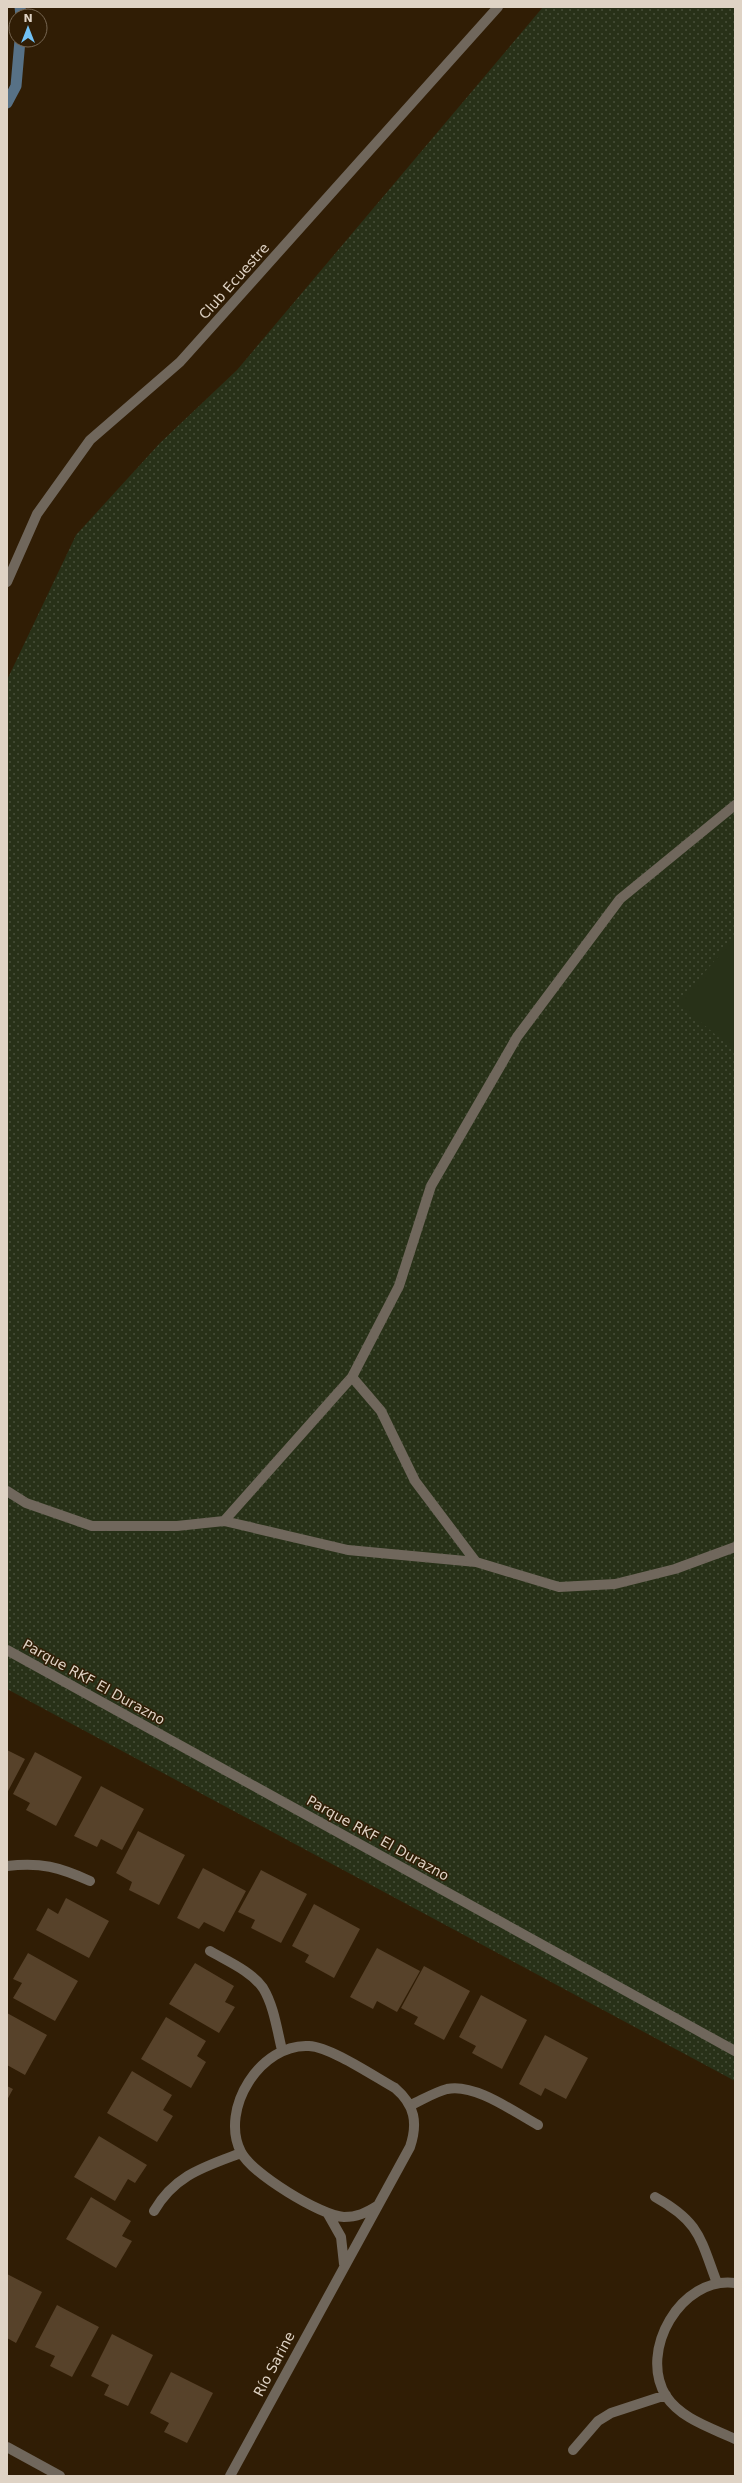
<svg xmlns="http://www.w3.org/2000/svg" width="742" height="2483" font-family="'DejaVu Sans',sans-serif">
	<defs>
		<pattern id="grass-dots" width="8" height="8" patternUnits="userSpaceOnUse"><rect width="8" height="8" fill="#283118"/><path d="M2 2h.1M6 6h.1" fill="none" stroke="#474e38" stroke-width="1.8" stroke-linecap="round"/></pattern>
	</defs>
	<rect width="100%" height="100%" fill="#301d05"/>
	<!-- grass -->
	<path fill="url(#grass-dots)" d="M543,7H735V2081L7,1689V680L76,535L160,443L237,370Z"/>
	<!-- pitch -->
	<path fill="#283118" d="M735,937V1051L678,1003Z"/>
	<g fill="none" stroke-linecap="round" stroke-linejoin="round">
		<!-- stream -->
		<path stroke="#577186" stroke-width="11" d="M20,7L21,16
			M7,103L16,86L20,40"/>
	</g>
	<!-- building -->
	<path fill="#57422a" d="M7,1750L25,1759L7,1793Z
		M35,1752L82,1777L56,1826L26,1810L30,1803L13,1794Z
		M101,1786L144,1809L122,1850L101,1839L97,1847L74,1836Z
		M138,1831L185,1855L159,1905L129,1890L132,1882L116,1873Z
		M203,1868L246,1891L224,1932L204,1922L199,1929L177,1918Z
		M261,1870L307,1894L281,1943L251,1928L255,1920L238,1912Z
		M66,1898L109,1921L89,1958L36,1930L48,1908L58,1914Z
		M314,1904L360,1929L334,1978L305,1962L309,1955L292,1946Z
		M377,1948L420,1971L397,2012L377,2001L373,2009L350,1997Z
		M28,1953L78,1981L55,2021L13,1998L22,1983L13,1979Z
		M195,1963L234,1986L225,2002L235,2007L219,2033L169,2004Z
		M424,1966L470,1991L444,2040L414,2024L418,2017L401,2008Z
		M481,1995L527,2020L502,2069L472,2053L476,2046L459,2037Z
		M7,2013L47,2035L25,2075L7,2065Z
		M166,2017L206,2041L197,2056L206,2062L191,2088L141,2059Z
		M545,2035L588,2058L566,2099L545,2088L541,2096L519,2084Z
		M132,2071L172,2095L163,2110L173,2116L157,2142L107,2113Z
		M7,2086L13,2089L7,2100Z
		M99,2136L147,2165L135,2183L128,2179L115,2201L74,2177Z
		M91,2197L131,2221L122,2236L132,2241L116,2268L66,2239Z
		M7,2274L42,2292L16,2343L7,2338Z
		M57,2305L99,2327L72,2377L50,2366L55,2356L35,2347Z
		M112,2334L153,2355L128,2406L104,2395L109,2385L91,2376Z
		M171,2372L213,2393L187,2443L164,2432L169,2423L150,2413Z"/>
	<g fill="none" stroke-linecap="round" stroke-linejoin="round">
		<!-- minor -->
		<path stroke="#70675c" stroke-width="10" d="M7,582L37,514L90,440L180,362L498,7
			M352,1377L381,1411L415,1481L476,1562
			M7,1491L26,1503L92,1526H177L224,1521L348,1550L476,1562L559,1587L615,1584L675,1569L735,1547
			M224,1521L352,1377L399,1286L431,1186L517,1037L620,899L735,805
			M7,1650L735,2051
			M7,1866C41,1862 59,1867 90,1881
			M210,1951C227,1961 251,1971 263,1988C274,2006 277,2030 282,2050
			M411,2105C422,2100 435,2092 447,2089C475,2083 514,2112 538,2125
			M655,2197C700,2222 700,2238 717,2283
			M154,2211C175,2175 204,2167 241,2153
			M328,2214L341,2237L344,2264
			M735,2283C681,2276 638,2351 666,2396C681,2419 712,2428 735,2439
			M7,2447L60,2476
			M573,2450L598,2421L611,2413L666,2395
			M230,2476L410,2147C418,2123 415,2105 395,2088C375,2077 331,2047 309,2046C261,2043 219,2109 241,2152C251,2173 321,2216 344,2217C357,2217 366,2213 377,2206"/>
	</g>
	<g text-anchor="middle" stroke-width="3" stroke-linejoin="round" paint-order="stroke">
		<!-- street labels -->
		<g font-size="14" fill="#dfd3c5" stroke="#301d05">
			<text transform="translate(234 281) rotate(-48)" y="5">Club Ecuestre</text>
			<text transform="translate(94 1682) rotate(29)" y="5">Parque RKF El Durazno</text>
			<text transform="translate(378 1838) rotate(29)" y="5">Parque RKF El Durazno</text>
			<text transform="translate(274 2364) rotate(-62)" y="5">Río Sarine</text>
		</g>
	</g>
	<!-- border -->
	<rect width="742" height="2483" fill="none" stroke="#dfd3c5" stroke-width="16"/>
	<!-- north arrow -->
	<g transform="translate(28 28)"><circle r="19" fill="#301d05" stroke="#766652"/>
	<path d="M0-3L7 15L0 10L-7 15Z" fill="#71c1f4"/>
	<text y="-6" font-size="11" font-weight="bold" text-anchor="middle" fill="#dfd3c5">N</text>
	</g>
</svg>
